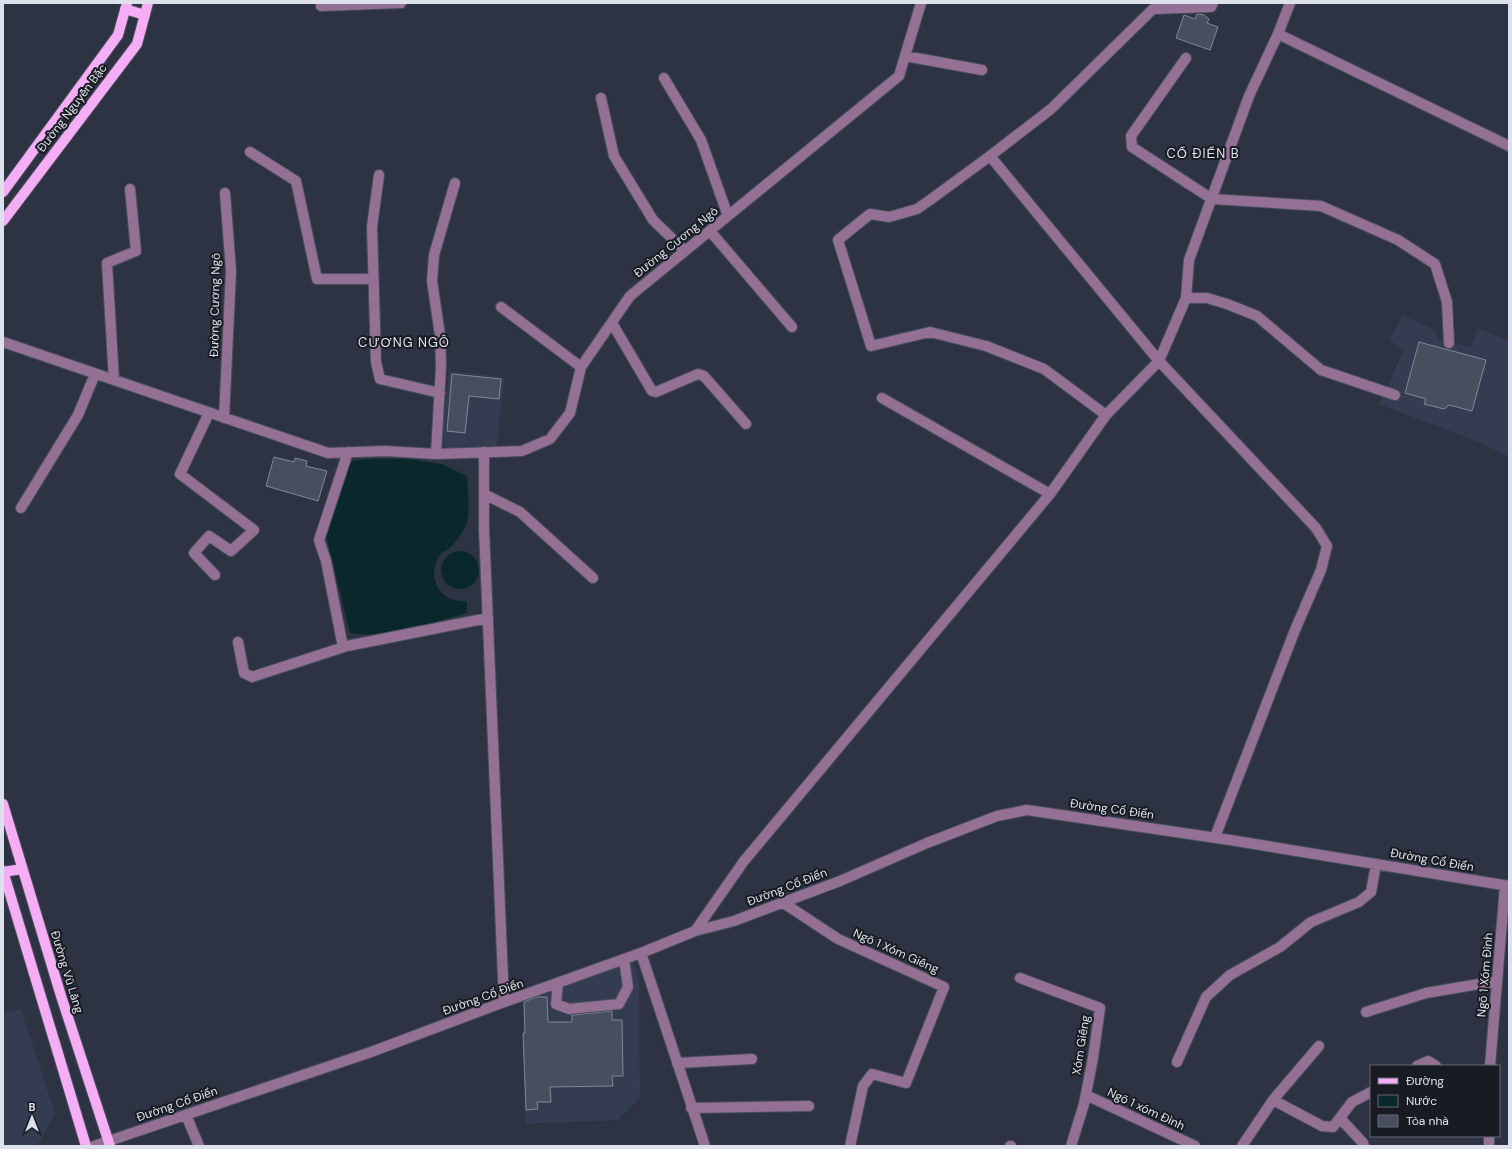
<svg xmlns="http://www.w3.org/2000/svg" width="1512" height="1149" font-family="'DM Sans',sans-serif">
	<rect width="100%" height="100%" fill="#2d3342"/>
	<!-- built -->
	<path fill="#343c51" d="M1403,315L1434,330L1440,341L1471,347L1478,328L1509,341V457L1481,443L1379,404L1404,350L1389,340Z
		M449,371L505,377L496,449L451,450L447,448L443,442L442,432Z
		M633,959L639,981L640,1098L617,1120L526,1124L523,1033L524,998Z
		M21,1009L55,1113L39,1143L30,1146H3V1014Z"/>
	<!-- water -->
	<path fill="#0a282b" d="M367,459H409L441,464L467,476C468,489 470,509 467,522C464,531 456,542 450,548C447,550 442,552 440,555C430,569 433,590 449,598C454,601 462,601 467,602V613C433,622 384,640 350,633L325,531L346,468L353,461Z
		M441 570a19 19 0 1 1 38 0a19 19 0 1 1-38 0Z"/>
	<!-- building -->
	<path fill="#474e5e" stroke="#81889a" d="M1197,14L1204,15L1209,19L1207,23L1218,27L1210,50L1176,38L1184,15L1195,19Z
		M1419,342L1486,360L1472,411L1449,405L1444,409L1424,404L1426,399L1405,393Z
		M452,374L501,379L499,399L469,396L465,433L447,431Z
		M274,457L294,462L295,458L307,461L306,466L327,471L318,501L266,486Z
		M536,997H547L548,1022H572V1015L612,1011V1020H622L623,1076H612L613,1086L550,1087L551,1102H537L538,1109L526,1110L523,1033H525L524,1002Z"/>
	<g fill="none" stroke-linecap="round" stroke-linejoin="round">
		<!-- minor casing -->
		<g stroke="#494f5d" stroke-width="12">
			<path id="minor" d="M321,3V6L401,3
				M1278,34L1509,146
				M905,56L982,70
				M1186,58L1131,136L1132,147L1212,199L1321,206L1398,240L1435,264L1447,302L1449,343
				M664,78L701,140L728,216
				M601,98L614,156L653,220L685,251
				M250,152L296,181L317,279H373
				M990,156L1159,361L1316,528L1327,546L1321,570L1295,630L1215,837
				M379,175L372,227L376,362L380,379L440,393
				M710,231L792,327
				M1186,298H1207L1227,304L1257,316L1321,370L1395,395
				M501,307L581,367
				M612,323L652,391L656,392L698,374L704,376L746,424
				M3,342L328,453L385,451L436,454L522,451L550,439L570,413L581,367L630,296L899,76L921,3
				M114,380L107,263L136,251L130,189
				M882,398L1050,494
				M209,413L180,474L254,530L231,551L209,536L194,553L215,575
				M1106,415L1044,369L986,346L930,332L871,346L838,240L870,214L889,217L917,209L930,200L990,156L1051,109L1153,9L1211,7L1213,3
				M224,418L231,271L225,193
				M484,452V529L504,1002
				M436,454L441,366L440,335L432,281L434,255L455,183
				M484,494L520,512L593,578
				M21,508L78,415L95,374
				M238,642L244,673L252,677L347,646L488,618
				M343,647L326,561L319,540L348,452
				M782,902L838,939L944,987L906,1083L872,1074L863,1086L850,1146
				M695,931L744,861L1050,494L1106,415L1159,361L1186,298L1189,260L1249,96L1278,34L1290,3
				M641,953L705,1146
				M1020,978L1100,1008L1093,1058L1084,1104L1071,1146
				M558,983L556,1004L569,1009L619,1004L628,987L624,959
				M1366,1012L1426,993L1497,981
				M1319,1046L1273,1100L1322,1126L1333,1127L1352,1102L1371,1092
				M1177,1062L1206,997L1230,975L1280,947L1311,922L1359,902L1371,892L1376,864
				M677,1063L752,1059
				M1417,1066L1428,1061L1436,1066
				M1490,1066L1505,886
				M1086,1095L1195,1146
				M691,1108L809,1106
				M186,1115L199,1146
				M1340,1118L1363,1143L1364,1146
				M94,1146L371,1052L504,1002L641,953L695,931L734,921L840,881L927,843L997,816L1027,810L1230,840L1509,886
				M1010,1146H1011
				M1242,1146L1273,1100
				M1489,1146V1136"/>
		</g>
		<!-- major casing -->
		<g stroke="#494f5d" stroke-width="12">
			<path id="major" d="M125,9L145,15
				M3,192L118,35L127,3
				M3,221L137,44L148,3
				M3,804L61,996L110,1146
				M3,871L86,1146
				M3,872L22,869"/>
		</g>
		<!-- minor -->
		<use href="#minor" stroke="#947194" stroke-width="10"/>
		<!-- major -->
		<use href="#major" stroke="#f5adf6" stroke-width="10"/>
	</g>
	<g text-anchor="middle" stroke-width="4" stroke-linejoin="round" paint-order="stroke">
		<!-- street labels -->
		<g font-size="12" fill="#dde1eb" stroke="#181b22">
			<text transform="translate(72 108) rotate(-53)" y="4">Đường Nguyễn Bặc</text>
			<text transform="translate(676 242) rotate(-39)" y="4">Đường Cương Ngô</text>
			<text transform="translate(215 305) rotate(-89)" y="4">Đường Cương Ngô</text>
			<text transform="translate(1112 809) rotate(8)" y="4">Đường Cổ Điển</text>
			<text transform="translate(1432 860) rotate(10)" y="4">Đường Cổ Điển</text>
			<text transform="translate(787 887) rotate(-21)" y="4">Đường Cổ Điển</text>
			<text transform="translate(896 951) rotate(24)" y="4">Ngõ 1 Xóm Giếng</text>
			<text transform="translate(67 972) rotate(73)" y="4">Đường Vũ Lăng</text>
			<text transform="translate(1485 975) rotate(-85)" y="4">Ngõ 1 Xóm Đình</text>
			<text transform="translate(483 997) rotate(-20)" y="4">Đường Cổ Điển</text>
			<text transform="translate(1081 1045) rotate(-81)" y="4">Xóm Giếng</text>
			<text transform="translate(177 1104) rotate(-19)" y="4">Đường Cổ Điển</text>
			<text transform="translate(1146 1109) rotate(25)" y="4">Ngõ 1 xóm Đình</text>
		</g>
		<!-- neighbourhood labels -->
		<g font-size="13" letter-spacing="1" fill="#dde1eb" stroke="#181b22">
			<text x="1203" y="158">CỔ ĐIỂN B</text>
			<text x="404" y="347">CƯƠNG NGÔ</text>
		</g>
	</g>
	<!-- border -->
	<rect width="1512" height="1149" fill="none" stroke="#dde1eb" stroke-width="8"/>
	<!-- legend -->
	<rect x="1370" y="1065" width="130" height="72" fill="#181b22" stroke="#676a72"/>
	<rect x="1378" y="1078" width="20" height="6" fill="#f5adf6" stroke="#676a72"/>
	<text x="1406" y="1085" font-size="12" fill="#dde1eb">Đường</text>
	<rect x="1378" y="1095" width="20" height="12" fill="#0a282b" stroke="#676a72"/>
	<text x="1406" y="1105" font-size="12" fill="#dde1eb">Nước</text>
	<rect x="1378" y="1115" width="20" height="12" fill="#474e5e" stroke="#676a72"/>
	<text x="1406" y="1125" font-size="12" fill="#dde1eb">Tòa nhà</text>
	<!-- north arrow -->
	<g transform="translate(32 1117)" stroke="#181b22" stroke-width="3" paint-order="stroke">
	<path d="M0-3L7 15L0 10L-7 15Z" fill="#dde1eb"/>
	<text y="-6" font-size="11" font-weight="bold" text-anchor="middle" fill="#dde1eb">B</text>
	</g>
</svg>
